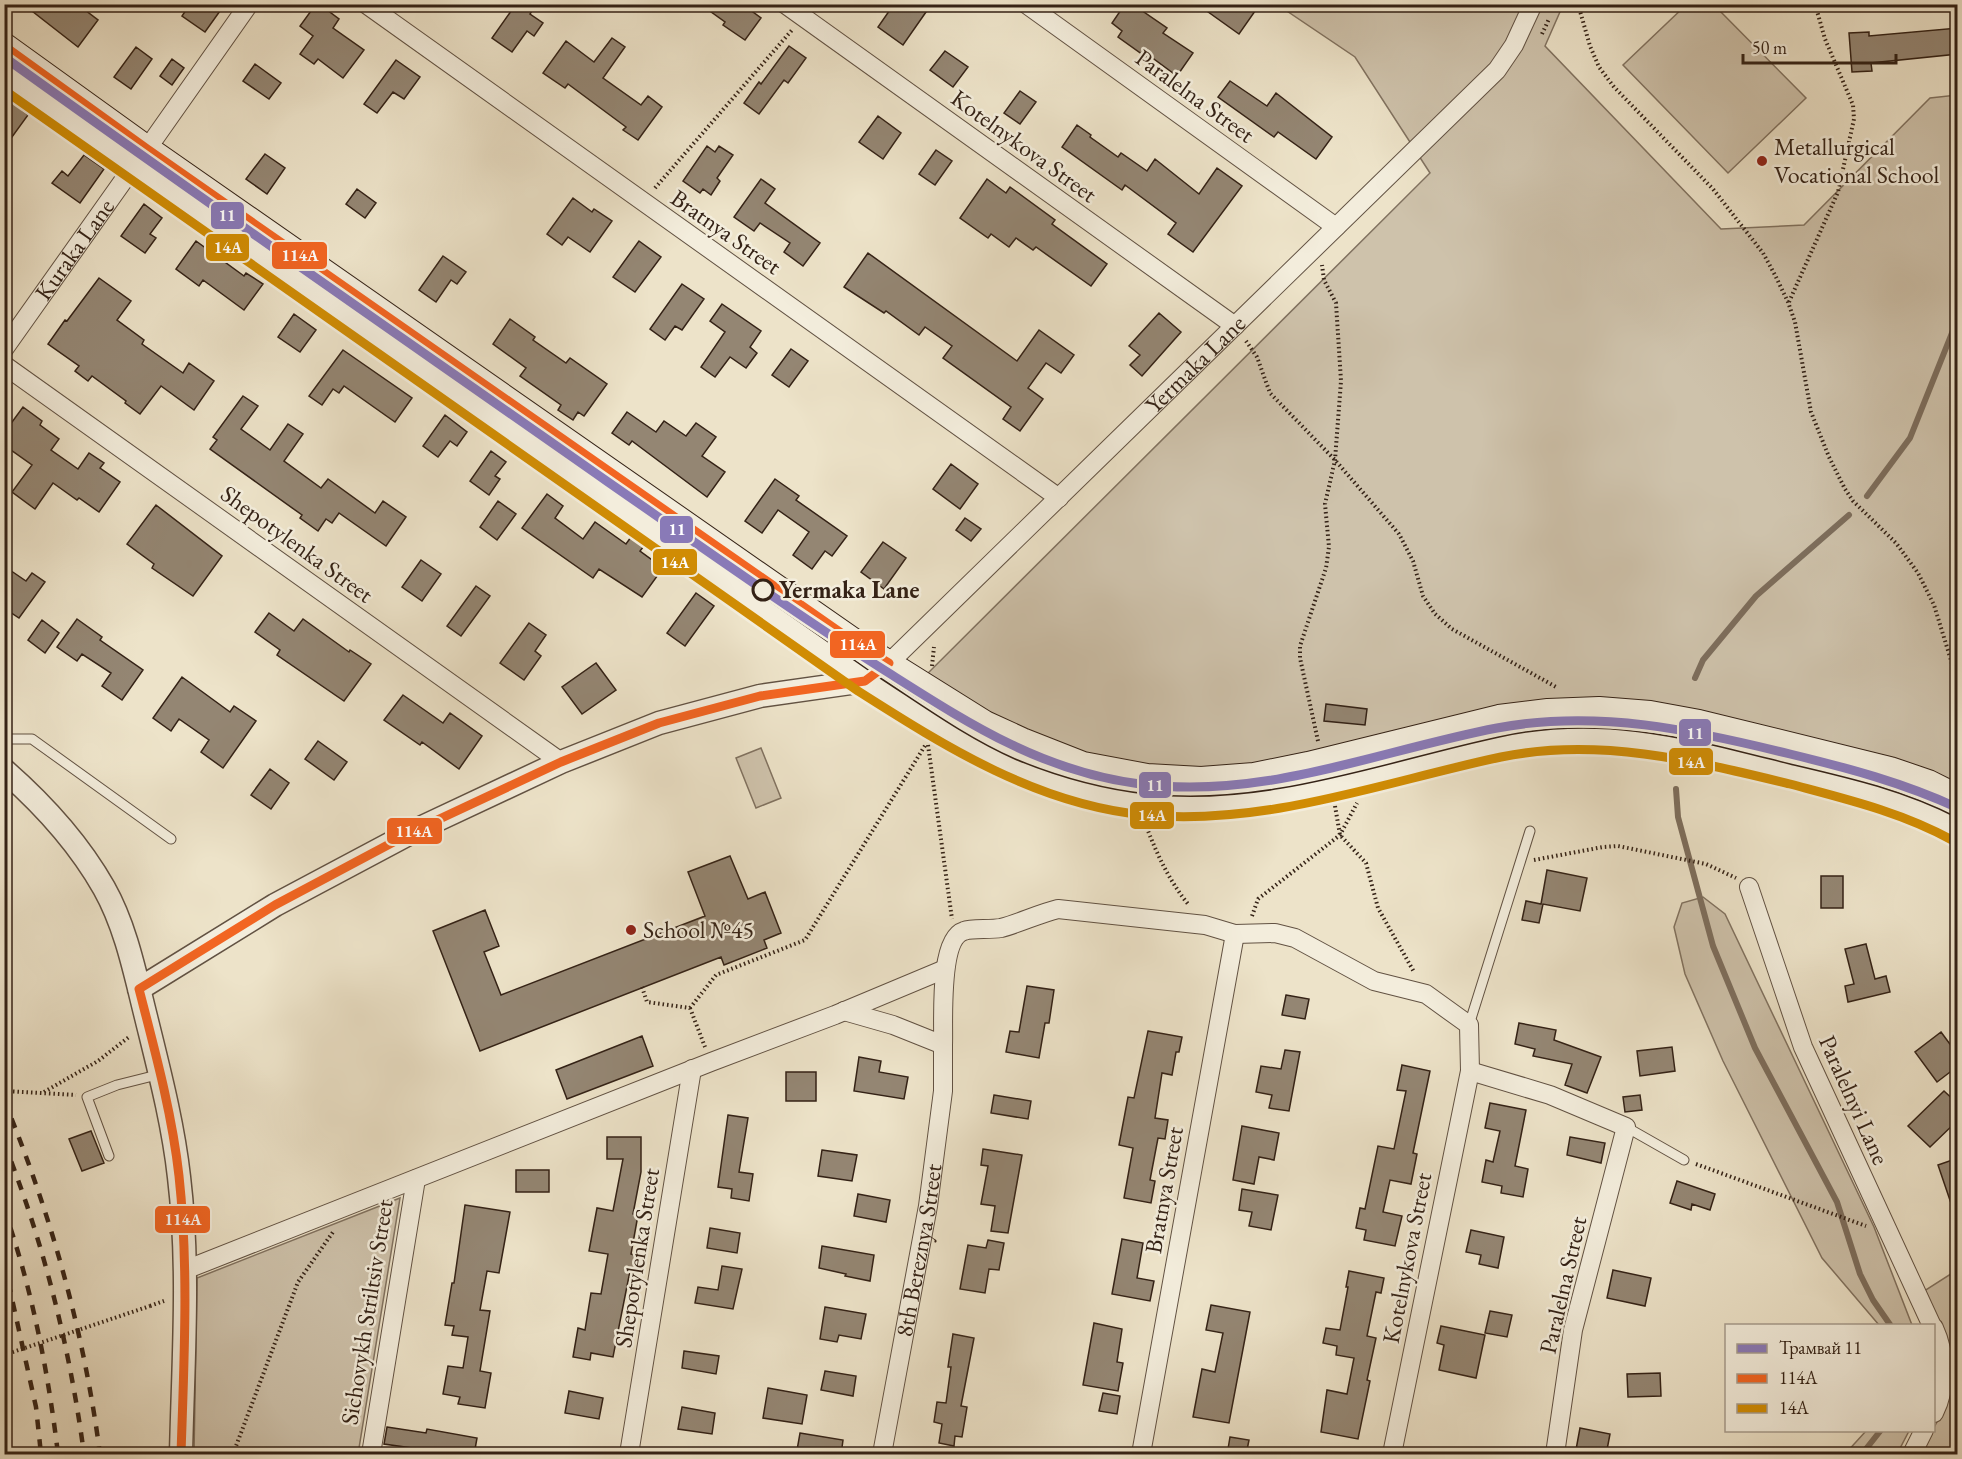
<svg xmlns="http://www.w3.org/2000/svg" width="1962" height="1459" font-family="'EB Garamond',serif">
	<rect width="100%" height="100%" fill="#ede3c9"/>
	<filter id="stains"><feTurbulence type="fractalNoise" baseFrequency=".00333" numOctaves="4"/><feColorMatrix values="0 0 0 0 .2 0 0 0 0 .09 0 0 0 0 .02 0 0 0 .5 -.17"/></filter>
	<radialGradient id="worn" r=".72"><stop offset=".6" stop-color="#630" stop-opacity="0"/><stop offset="1" stop-color="#630" stop-opacity=".3"/></radialGradient>
	<!-- green -->
	<path fill="#cec2ab" stroke="#817260" stroke-width="1.5" d="M1278,5H1563L1545,46L1721,229L1804,225L1930,98L1957,95V789L1651,707L1201,772L1085,757L1025,734L926,675L1430,173L1355,57Z
		M1686,5H1714L1806,98L1728,173L1623,65Z
		M761,748L781,798L756,808L736,758Z
		M1703,897L1725,914L1874,1227L1912,1325H1879L1822,1258L1723,1061L1685,974L1674,927L1682,903Z
		M400,1198L358,1454H194L197,1278Z
		M1957,1270V1454H1920L1947,1403L1924,1291Z
		M1866,1431V1430L1909,1431L1897,1454H1845Z"/>
	<g fill="none" stroke-linecap="round" stroke-linejoin="round">
		<!-- stream -->
		<path stroke="#7d6e5d" stroke-width="6" d="M1867,496L1910,438L1958,318
			M1695,678L1703,660L1756,596L1849,515
			M1676,789L1678,817L1713,946L1755,1048L1837,1202L1860,1274L1873,1300L1891,1326
			M1862,1454L1881,1430"/>
	</g>
	<!-- building -->
	<path fill="#948673" stroke="#342216" stroke-width="1.5" d="M23,4H77L98,20L78,47Z
		M190,4H225L205,32L182,16Z
		M316,4H319L339,19L333,28L364,50L343,78L318,59L314,64L300,54L313,36L300,26Z
		M516,4H536L530,14L543,23L534,36L527,31L512,52L492,38Z
		M700,4H742L761,18L745,40L723,25L725,22Z
		M894,4H918L926,12L903,45L878,27Z
		M1125,4H1150L1144,12L1167,28L1163,33L1193,53L1177,76L1147,54L1146,57L1118,37L1122,31L1112,23Z
		M1197,4H1260L1239,34Z
		M1958,28V54L1871,63L1872,71L1852,72L1849,33L1869,32V36Z
		M612,38L625,47L603,78L641,105L648,96L662,107L638,140L623,130L626,127L568,84L565,88L543,73L566,41L594,62Z
		M789,46L806,58L788,83L784,80L759,114L744,103L759,82L761,84Z
		M136,47L152,59L131,89L114,77Z
		M945,51L968,67L953,87L930,70Z
		M172,59L184,68L172,85L160,76Z
		M396,60L420,77L404,99L393,92L377,113L364,104Z
		M255,64L281,83L269,99L243,81Z
		M1230,81L1267,106L1276,93L1332,137L1316,159L1278,132L1274,137L1218,97Z
		M1020,91L1036,102L1020,124L1004,113Z
		M13,103L28,115L4,148V114Z
		M878,116L901,133L883,159L859,142Z
		M1077,125L1091,135L1090,137L1118,157L1121,153L1147,171L1155,159L1199,194L1217,168L1242,186L1193,252L1168,234L1176,223L1125,185L1122,190L1062,147Z
		M707,146L715,152L719,146L733,155L717,178L720,181L711,195L703,189L700,193L683,181Z
		M936,150L952,161L935,185L919,174Z
		M265,154L285,168L267,194L246,179Z
		M84,155L104,169L80,203L52,183L62,171L68,176Z
		M761,179L775,189L765,203L820,243L803,266L784,252L790,243L760,223L754,231L734,217Z
		M987,179L1006,193L1010,187L1055,220L1052,224L1107,264L1091,286L1036,247L1033,250L1016,238L1009,247L991,234L988,238L960,218Z
		M357,189L376,203L365,218L346,204Z
		M573,198L592,212L594,209L612,221L590,252L568,237L562,245L547,234Z
		M144,204L162,218L150,234L156,238L145,253L121,236Z
		M196,241L244,276L246,273L263,284L244,310L203,280L199,286L176,269Z
		M639,241L661,257L635,292L613,277Z
		M868,253L1017,361L1039,330L1074,355L1061,373L1046,363L1028,388L1043,399L1020,431L1003,419L1011,407L943,358L952,346L925,327L919,335L886,311L884,313L844,287Z
		M443,256L466,272L457,284L451,280L436,302L419,290Z
		M99,278L131,301L117,320L144,340L142,344L183,373L189,363L214,381L194,410L161,386L140,414L125,403L126,401L92,376L88,381L75,371L79,366L48,344L65,320L67,321Z
		M682,284L704,299L682,330L675,326L665,340L650,329Z
		M722,304L761,331L750,347L757,353L746,368L730,357L715,377L701,367L725,332L710,321Z
		M1159,313L1181,332L1142,376L1130,365L1140,355L1129,346Z
		M294,314L316,330L300,352L278,337Z
		M510,319L535,337L533,340L566,363L570,358L607,384L584,416L578,412L573,420L558,410L561,405L520,376L526,368L493,344Z
		M791,349L808,361L789,387L772,375Z
		M343,350L412,398L395,422L344,386L339,393L333,389L322,405L309,396Z
		M243,396L258,406L241,429L270,450L288,424L303,434L284,461L321,488L328,479L375,513L383,501L406,517L386,546L339,513L332,523L326,519L318,531L300,518L302,515L210,449L217,440L213,437Z
		M23,407L42,421L40,425L59,439L51,450L78,469L89,453L104,463L100,468L120,482L99,512L79,498L77,500L53,483L35,509L12,492L32,465L4,445V433Z
		M627,412L656,432L664,421L686,436L696,423L716,437L702,456L725,472L707,497L632,441L629,445L612,433Z
		M445,415L467,432L457,446L450,441L438,457L423,446Z
		M491,451L506,462L495,476L500,479L489,495L470,481Z
		M951,464L978,484L960,509L933,489Z
		M775,479L799,496L796,500L847,536L832,556L825,551L812,569L793,555L809,532L778,510L762,533L745,521Z
		M547,494L563,506L555,518L583,539L595,522L626,544L631,537L644,546L640,551L663,568L642,597L599,569L593,578L522,528Z
		M498,501L516,514L497,540L480,527Z
		M156,505L222,556L193,596L152,568L154,564L127,544Z
		M965,518L981,529L971,541L956,530Z
		M883,542L906,558L884,589L861,572Z
		M421,560L441,574L422,601L402,587Z
		M4,566L26,581L32,573L45,582L19,618L4,608Z
		M476,586L490,596L461,636L447,626Z
		M696,593L714,606L685,646L667,633Z
		M269,613L294,631L303,619L349,652L350,650L371,664L344,701L277,655L280,650L255,632Z
		M77,619L102,637L100,640L143,670L122,700L102,686L111,673L82,654L77,661L57,647Z
		M42,620L59,633L45,653L28,640Z
		M529,623L546,635L535,651L541,656L524,680L500,663Z
		M596,663L616,690L582,714L562,687Z
		M182,677L230,712L234,706L256,721L223,768L201,752L209,740L179,719L171,731L153,718Z
		M403,695L443,723L450,713L482,736L459,769L422,742L420,745L384,720Z
		M1326,704L1367,709L1365,725L1324,721Z
		M318,741L347,762L334,780L305,759Z
		M270,769L289,783L271,809L251,795Z
		M730,856L748,899L765,892L781,933L764,940L767,948L724,965L721,957L480,1051L433,931L485,910L499,946L484,952L501,995L705,916L688,872Z
		M1547,870L1587,878L1580,911L1543,904L1539,923L1522,920L1526,901L1541,904Z
		M1821,876H1843V908H1821Z
		M1866,944L1875,979L1886,976L1890,992L1848,1002L1845,986L1854,984L1845,949Z
		M1027,986L1054,990L1049,1023H1045L1039,1058L1006,1052L1010,1031L1019,1032Z
		M1286,995L1309,999L1305,1019L1282,1015Z
		M1519,1023L1556,1030L1554,1040L1601,1057L1587,1093L1565,1085L1572,1064L1533,1056L1535,1049L1515,1044Z
		M1148,1031L1182,1037L1179,1052H1176L1172,1075L1162,1073L1155,1118L1168,1120L1165,1139L1158,1138L1150,1180L1155,1181L1151,1203L1124,1198L1133,1148L1119,1145L1128,1097L1134,1098Z
		M1941,1032L1958,1055V1066L1937,1082L1915,1052Z
		M642,1036L653,1066L567,1099L556,1070Z
		M1672,1047L1675,1071L1640,1076L1637,1051Z
		M1285,1050L1300,1052L1289,1111L1269,1108L1272,1095L1256,1092L1261,1066L1281,1069Z
		M859,1057L881,1061L879,1072L908,1077L904,1099L854,1091Z
		M1402,1065L1430,1071L1413,1153L1417,1154L1411,1184L1390,1180L1383,1212L1402,1216L1395,1246L1364,1240L1366,1230L1356,1228L1360,1208L1365,1209L1378,1146L1394,1149L1406,1091L1397,1090Z
		M786,1072H816V1101H786Z
		M1944,1091L1958,1104V1120L1930,1147L1908,1126Z
		M994,1095L1031,1101L1028,1119L991,1113Z
		M1640,1095L1642,1110L1625,1112L1623,1097Z
		M1490,1103L1526,1110L1515,1166L1528,1169L1523,1197L1501,1193L1502,1186L1482,1182L1486,1160L1493,1162L1500,1131L1485,1128Z
		M728,1115L748,1118L739,1172L753,1174L749,1201L731,1198L732,1189L718,1187Z
		M1242,1126L1279,1133L1274,1160L1259,1157L1254,1184L1233,1180Z
		M91,1131L104,1163L82,1171L69,1139Z
		M607,1137H641V1172L633,1214L638,1215L631,1254L637,1256L634,1272L630,1271L613,1357L591,1353L590,1360L573,1357L578,1328L585,1330L591,1293L601,1294L608,1254L589,1251L597,1208L613,1211L623,1159H607Z
		M1570,1137L1605,1143L1601,1163L1567,1155Z
		M983,1149L1022,1155L1008,1233L991,1231L995,1206L981,1204L988,1166L981,1165Z
		M822,1150L857,1155L852,1181L818,1176Z
		M1958,1158V1215H1955L1938,1165Z
		M516,1170H549V1192H516Z
		M1677,1181L1715,1194L1710,1210L1692,1204L1691,1210L1670,1203Z
		M1242,1189L1278,1195L1271,1230L1249,1226L1252,1212L1239,1210Z
		M858,1194L890,1200L886,1222L854,1216Z
		M465,1205L510,1212L499,1273L487,1271L480,1310L490,1311L480,1371L491,1373L485,1408L458,1404L460,1397L443,1394L448,1366L463,1368L468,1337L452,1335L454,1326L445,1325L452,1283H454Z
		M710,1228L740,1233L737,1253L707,1248Z
		M1471,1230L1504,1237L1498,1268L1479,1264L1481,1255L1466,1252Z
		M1122,1239L1143,1243L1137,1278L1154,1281L1150,1301L1112,1294Z
		M988,1240L1004,1243L999,1270L989,1269L985,1293L960,1289L968,1245L986,1248Z
		M822,1246L874,1255L870,1281L845,1276L846,1274L819,1268Z
		M722,1266L742,1269L733,1309L695,1303L698,1287L718,1290Z
		M1613,1270L1651,1278L1645,1306L1607,1298Z
		M1349,1271L1384,1278L1381,1293L1376,1292L1367,1336L1376,1338L1367,1380L1370,1381L1358,1439L1321,1432L1327,1390L1347,1394L1354,1358L1336,1355L1337,1346L1323,1343L1326,1328L1340,1330L1348,1287H1346Z
		M1211,1305L1250,1312L1229,1423L1193,1417L1202,1369L1215,1372L1223,1333L1206,1330Z
		M825,1307L866,1314L861,1339L839,1335L837,1342L820,1339Z
		M1490,1311L1512,1315L1507,1337L1485,1333Z
		M1094,1323L1122,1329L1117,1362L1123,1363L1118,1391L1083,1385Z
		M1441,1326L1485,1335L1476,1378L1439,1370L1444,1345L1437,1343Z
		M953,1334L974,1338L961,1406L967,1407L962,1437L955,1436L954,1446L939,1443L942,1424L934,1422L937,1402L946,1403L951,1367H948Z
		M684,1351L719,1356L716,1374L682,1368Z
		M825,1371L856,1376L853,1396L821,1390Z
		M1660,1373L1661,1396L1628,1397L1627,1374Z
		M768,1388L807,1395L802,1424L763,1418Z
		M569,1391L603,1398L599,1419L565,1413Z
		M1103,1393L1120,1396L1117,1414L1099,1411Z
		M682,1407L715,1413L712,1434L678,1429Z
		M387,1427L426,1433L427,1429L477,1438L474,1455H433V1451L384,1444Z
		M1580,1428L1610,1434L1606,1455H1575Z
		M800,1433L843,1440L841,1455L797,1450Z
		M1230,1437L1249,1440L1246,1455H1227Z"/>
	<g fill="none" stroke-linecap="round" stroke-linejoin="round">
		<!-- service casing -->
		<g stroke="#625243" stroke-width="11">
			<path id="service" d="M4,739H32L171,839
				M1469,1025L1530,831
				M1626,1127L1684,1160
				M109,1156L87,1097L117,1085L161,1074"/>
		</g>
		<!-- minor casing -->
		<g stroke="#625243" stroke-width="20">
			<g id="minor">
				<path d="M366,4L1059,498"/>
				<path d="M785,4L1235,326"/>
				<path d="M1026,4L1336,227"/>
				<path d="M147,149L249,4"/>
				<path id="s1" d="M4,349L133,167"/>
				<path d="M4,365L561,762"/>
				<path id="s2" d="M889,663L1497,70L1514,45L1533,4"/>
				<path d="M1749,887L1803,1047L1932,1326"/>
				<path d="M844,1011L893,1025L943,1045C944,1023 938,939 964,931C972,928 989,930 1001,928C1020,923 1038,914 1058,909L1205,925L1235,934L1275,933L1295,938L1374,981L1426,994L1469,1025L1470,1071L1392,1454"/>
				<path d="M1470,1071L1550,1095L1626,1127L1573,1330L1555,1454"/>
				<path d="M185,1270L711,1062L835,1015L945,969"/>
				<path d="M1934,1328C1946,1354 1947,1387 1934,1413"/>
				<path d="M371,1454L416,1179"/>
				<path d="M629,1454L692,1069"/>
				<path id="s3" d="M882,1454L928,1206L943,1091V1045"/>
				<path d="M1141,1454L1235,934"/>
				<path d="M1912,1454L1924,1430"/>
			</g>
		</g>
		<!-- tertiary casing -->
		<g stroke="#625243" stroke-width="25">
			<path id="tertiary" d="M4,770C44,805 78,842 104,888C126,927 135,973 146,1017C159,1070 173,1123 179,1177C190,1269 183,1362 181,1454
				M139,989L275,905L416,830L561,762L659,723L760,696L865,681"/>
		</g>
		<!-- secondary casing -->
		<g stroke="#342216" stroke-width="28">
			<path id="secondary" d="M4,46L147,149L854,642L985,724L1022,741L1083,765L1147,777L1201,780L1254,776L1308,765L1499,718L1548,712L1599,710L1650,714L1699,723L1890,770L1928,783L1958,798
				M4,75L133,167L865,681C955,738 1037,792 1146,803C1268,815 1383,770 1501,745C1609,723 1697,749 1801,775C1854,789 1910,800 1958,829"/>
		</g>
		<!-- path -->
		<path stroke="#342216" stroke-width="4" stroke-dasharray="1.5 3" stroke-linecap="butt" d="M1578,4L1590,46L1599,67L1614,87L1713,189L1763,253L1775,275L1788,302L1795,322L1811,412L1829,457L1845,489L1853,501L1896,543L1918,573L1934,605L1958,683
			M1542,34L1549,19
			M655,188L792,30
			M1789,302L1838,192L1854,119L1853,105L1825,39L1815,4
			M1246,341L1257,357L1270,393L1335,460L1399,534L1413,561L1423,596L1435,614L1452,629L1558,688
			M932,666L934,647
			M1318,741L1300,658V646L1326,568L1329,547L1325,504L1335,460L1341,381L1336,303L1324,280L1322,265
			M928,745L952,919
			M1335,806L1340,835L1366,863L1378,908L1414,972
			M1145,823C1156,852 1168,879 1188,904
			M1534,860L1603,847L1618,846L1706,864L1736,878
			M1252,916L1258,899L1340,835L1357,803
			M642,987L647,1002L690,1008
			M690,1008L716,975L805,940L926,744
			M690,1008L705,1047
			M4,1091L76,1095
			M44,1092L98,1061L129,1037
			M1696,1164L1866,1226
			M150,1306L164,1301
			M233,1454L298,1282L333,1232"/>
		<!-- service -->
		<use href="#service" stroke="#f3eddc" stroke-width="9"/>
		<!-- minor -->
		<use href="#minor" stroke="#f3eddc" stroke-width="18"/>
		<!-- tertiary -->
		<use href="#tertiary" stroke="#f3eddc" stroke-width="22"/>
		<!-- secondary -->
		<use href="#secondary" stroke="#f3eddc" stroke-width="26"/>
		<!-- tram -->
		<path stroke="#342216" stroke-width="1.5" d="M4,63L139,160L874,674C919,703 965,737 1015,759C1056,776 1102,789 1147,794C1267,807 1383,762 1499,737C1603,714 1690,739 1790,764C1850,778 1903,790 1958,818"/>
		<!-- rail -->
		<path stroke="#342216" stroke-width="4.5" stroke-dasharray="10 10" stroke-linecap="butt" d="M4,1100C51,1214 84,1332 100,1454
			M4,1143C44,1243 70,1349 84,1454
			M4,1209C32,1288 48,1371 58,1454
			M4,1263L36,1407L41,1454"/>
		<!-- path-bridge -->
		<path stroke="#342216" stroke-width="4" stroke-dasharray="1.5 3" stroke-linecap="butt" d="M4,1355L150,1306"/>
		<!-- bus-1 casing -->
		<g stroke="#f3eddc" stroke-width="14">
			<path id="bus-1" d="M4,46L147,149L854,642L889,663L865,681L760,696L659,723L561,762L416,830L275,905L139,989
				M139,989C155,1051 172,1113 179,1176C189,1268 184,1361 181,1454"/>
		</g>
		<!-- bus-2 casing -->
		<g stroke="#f3eddc" stroke-width="14">
			<path id="bus-2" d="M4,90L858,691C946,747 1038,805 1145,815C1267,826 1383,782 1501,757C1599,737 1695,761 1790,784C1846,799 1901,812 1952,840"/>
		</g>
		<!-- bus-1 -->
		<use href="#bus-1" stroke="#f26522" stroke-width="9"/>
		<!-- bus-2 -->
		<use href="#bus-2" stroke="#d08c04" stroke-width="9"/>
		<!-- tram-1 casing -->
		<g stroke="#f3eddc" stroke-width="14">
			<path id="tram-1" d="M4,57C204,201 407,341 608,482C699,545 788,609 881,668C965,721 1039,771 1140,784C1264,800 1377,751 1497,728C1597,709 1693,730 1790,754C1848,768 1904,783 1958,808"/>
		</g>
		<!-- tram-1 -->
		<use href="#tram-1" stroke="#897ab7" stroke-width="9"/>
	</g>
	<!-- markers -->
	<g fill="#8f2418" stroke="#f3eddc" stroke-width="2">
		<circle cx="1762" cy="161" r="6"/>
		<circle cx="631" cy="930" r="6"/>
	</g>
	<circle fill="#f3eddc" stroke="#342216" stroke-width="3" cx="763" cy="590" r="10"/>
	<g text-anchor="middle" stroke-width="5" stroke-linejoin="round" paint-order="stroke">
		<!-- street labels -->
		<g font-size="24" fill="#342216" stroke="#f3eddc">
			<text transform="translate(1195 96) rotate(36)" y="8">Paralelna Street</text>
			<text transform="translate(1024 146) rotate(36)" y="8">Kotelnykova Street</text>
			<text transform="translate(726 232) rotate(35)" y="8">Bratnya Street</text>
			<text dy="8" stroke="none"><textPath href="#s1" startOffset="122">Kuraka Lane</textPath></text>
			<text dy="8" stroke="none"><textPath href="#s2" startOffset="428">Yermaka Lane</textPath></text>
			<text transform="translate(297 544) rotate(36)" y="8">Shepotylenka Street</text>
			<text transform="translate(1854 1100) rotate(66)" y="8">Paralelnyi Lane</text>
			<text transform="translate(1164 1190) rotate(-80)" y="8">Bratnya Street</text>
			<text dy="8" stroke="none"><textPath href="#s3" startOffset="207">8th Bereznya Street</textPath></text>
			<text transform="translate(637 1258) rotate(-81)" y="8">Shepotylenka Street</text>
			<text transform="translate(1407 1258) rotate(-79)" y="8">Kotelnykova Street</text>
			<text transform="translate(1563 1285) rotate(-77)" y="8">Paralelna Street</text>
			<text transform="translate(367 1312) rotate(-81)" y="8">Sichovykh Striltsiv Street</text>
		</g>
		<!-- poi labels -->
		<g font-size="24" fill="#342216" stroke="#f3eddc" text-anchor="start">
			<text x="1774" y="155">Metallurgical<tspan x="1774" dy="28">Vocational School</tspan></text>
			<text x="643" y="938">School №45</text>
		</g>
		<!-- stop labels -->
		<g font-size="24" font-weight="bold" fill="#342216" stroke="#f3eddc" text-anchor="start">
			<text x="779" y="598">Yermaka Lane</text>
		</g>
	</g>
	<g stroke="#f3eddc" stroke-width="2">
		<rect x="210" y="201" width="35" height="29" rx="6" fill="#897ab7"/>
		<rect x="205" y="233" width="45" height="29" rx="6" fill="#d08c04"/>
		<rect x="271" y="241" width="57" height="29" rx="6" fill="#f26522"/>
		<rect x="659" y="515" width="35" height="29" rx="6" fill="#897ab7"/>
		<rect x="652" y="548" width="46" height="28" rx="6" fill="#d08c04"/>
		<rect x="829" y="630" width="57" height="29" rx="6" fill="#f26522"/>
		<rect x="1678" y="718" width="34" height="29" rx="6" fill="#897ab7"/>
		<rect x="1668" y="747" width="46" height="29" rx="6" fill="#d08c04"/>
		<rect x="1138" y="771" width="34" height="28" rx="6" fill="#897ab7"/>
		<rect x="1129" y="801" width="46" height="29" rx="6" fill="#d08c04"/>
		<rect x="386" y="817" width="57" height="28" rx="6" fill="#f26522"/>
		<rect x="154" y="1205" width="57" height="29" rx="6" fill="#f26522"/>
	</g>
	<g font-size="16" text-anchor="middle" font-weight="bold" fill="#fff">
		<text x="227" y="221">11</text>
		<text x="228" y="253">14А</text>
		<text x="300" y="261">114А</text>
		<text x="677" y="535">11</text>
		<text x="675" y="568">14А</text>
		<text x="858" y="650">114А</text>
		<text x="1695" y="739">11</text>
		<text x="1691" y="768">14А</text>
		<text x="1155" y="791">11</text>
		<text x="1152" y="821">14А</text>
		<text x="414" y="837">114А</text>
		<text x="183" y="1225">114А</text>
	</g>
	<!-- margin -->
	<rect width="1962" height="1459" fill="none" stroke="#ede3c9" stroke-width="24"/>
	<rect x="6" y="6" width="1950" height="1447" fill="none" stroke="#342216" stroke-width="3"/>
	<rect x="12" y="12" width="1938" height="1435" fill="none" stroke="#342216" stroke-width="1.5"/>
	<!-- legend -->
	<rect x="1725" y="1324" width="210" height="108" fill="#f3eddc" stroke="#a79c8d" stroke-width="1.5"/>
	<rect x="1737" y="1344" width="30" height="9" fill="#897ab7" stroke="#a79c8d" stroke-width="1.5"/>
	<text x="1779" y="1354" font-size="18" fill="#342216">Трамвай 11</text>
	<rect x="1737" y="1374" width="30" height="9" fill="#f26522" stroke="#a79c8d" stroke-width="1.5"/>
	<text x="1779" y="1384" font-size="18" fill="#342216">114А</text>
	<rect x="1737" y="1404" width="30" height="9" fill="#d08c04" stroke="#a79c8d" stroke-width="1.5"/>
	<text x="1779" y="1414" font-size="18" fill="#342216">14А</text>
	<!-- scale -->
	<path d="M1743 54v9h153v-9" fill="none" stroke="#342216" stroke-width="3"/>
	<text x="1752" y="54" font-size="18" fill="#342216" stroke="#f3eddc" stroke-width="4.5" paint-order="stroke">50 m</text>
	<rect width="100%" height="100%" filter="url(#stains)"/>
	<rect width="100%" height="100%" fill="url(#worn)"/>
</svg>
